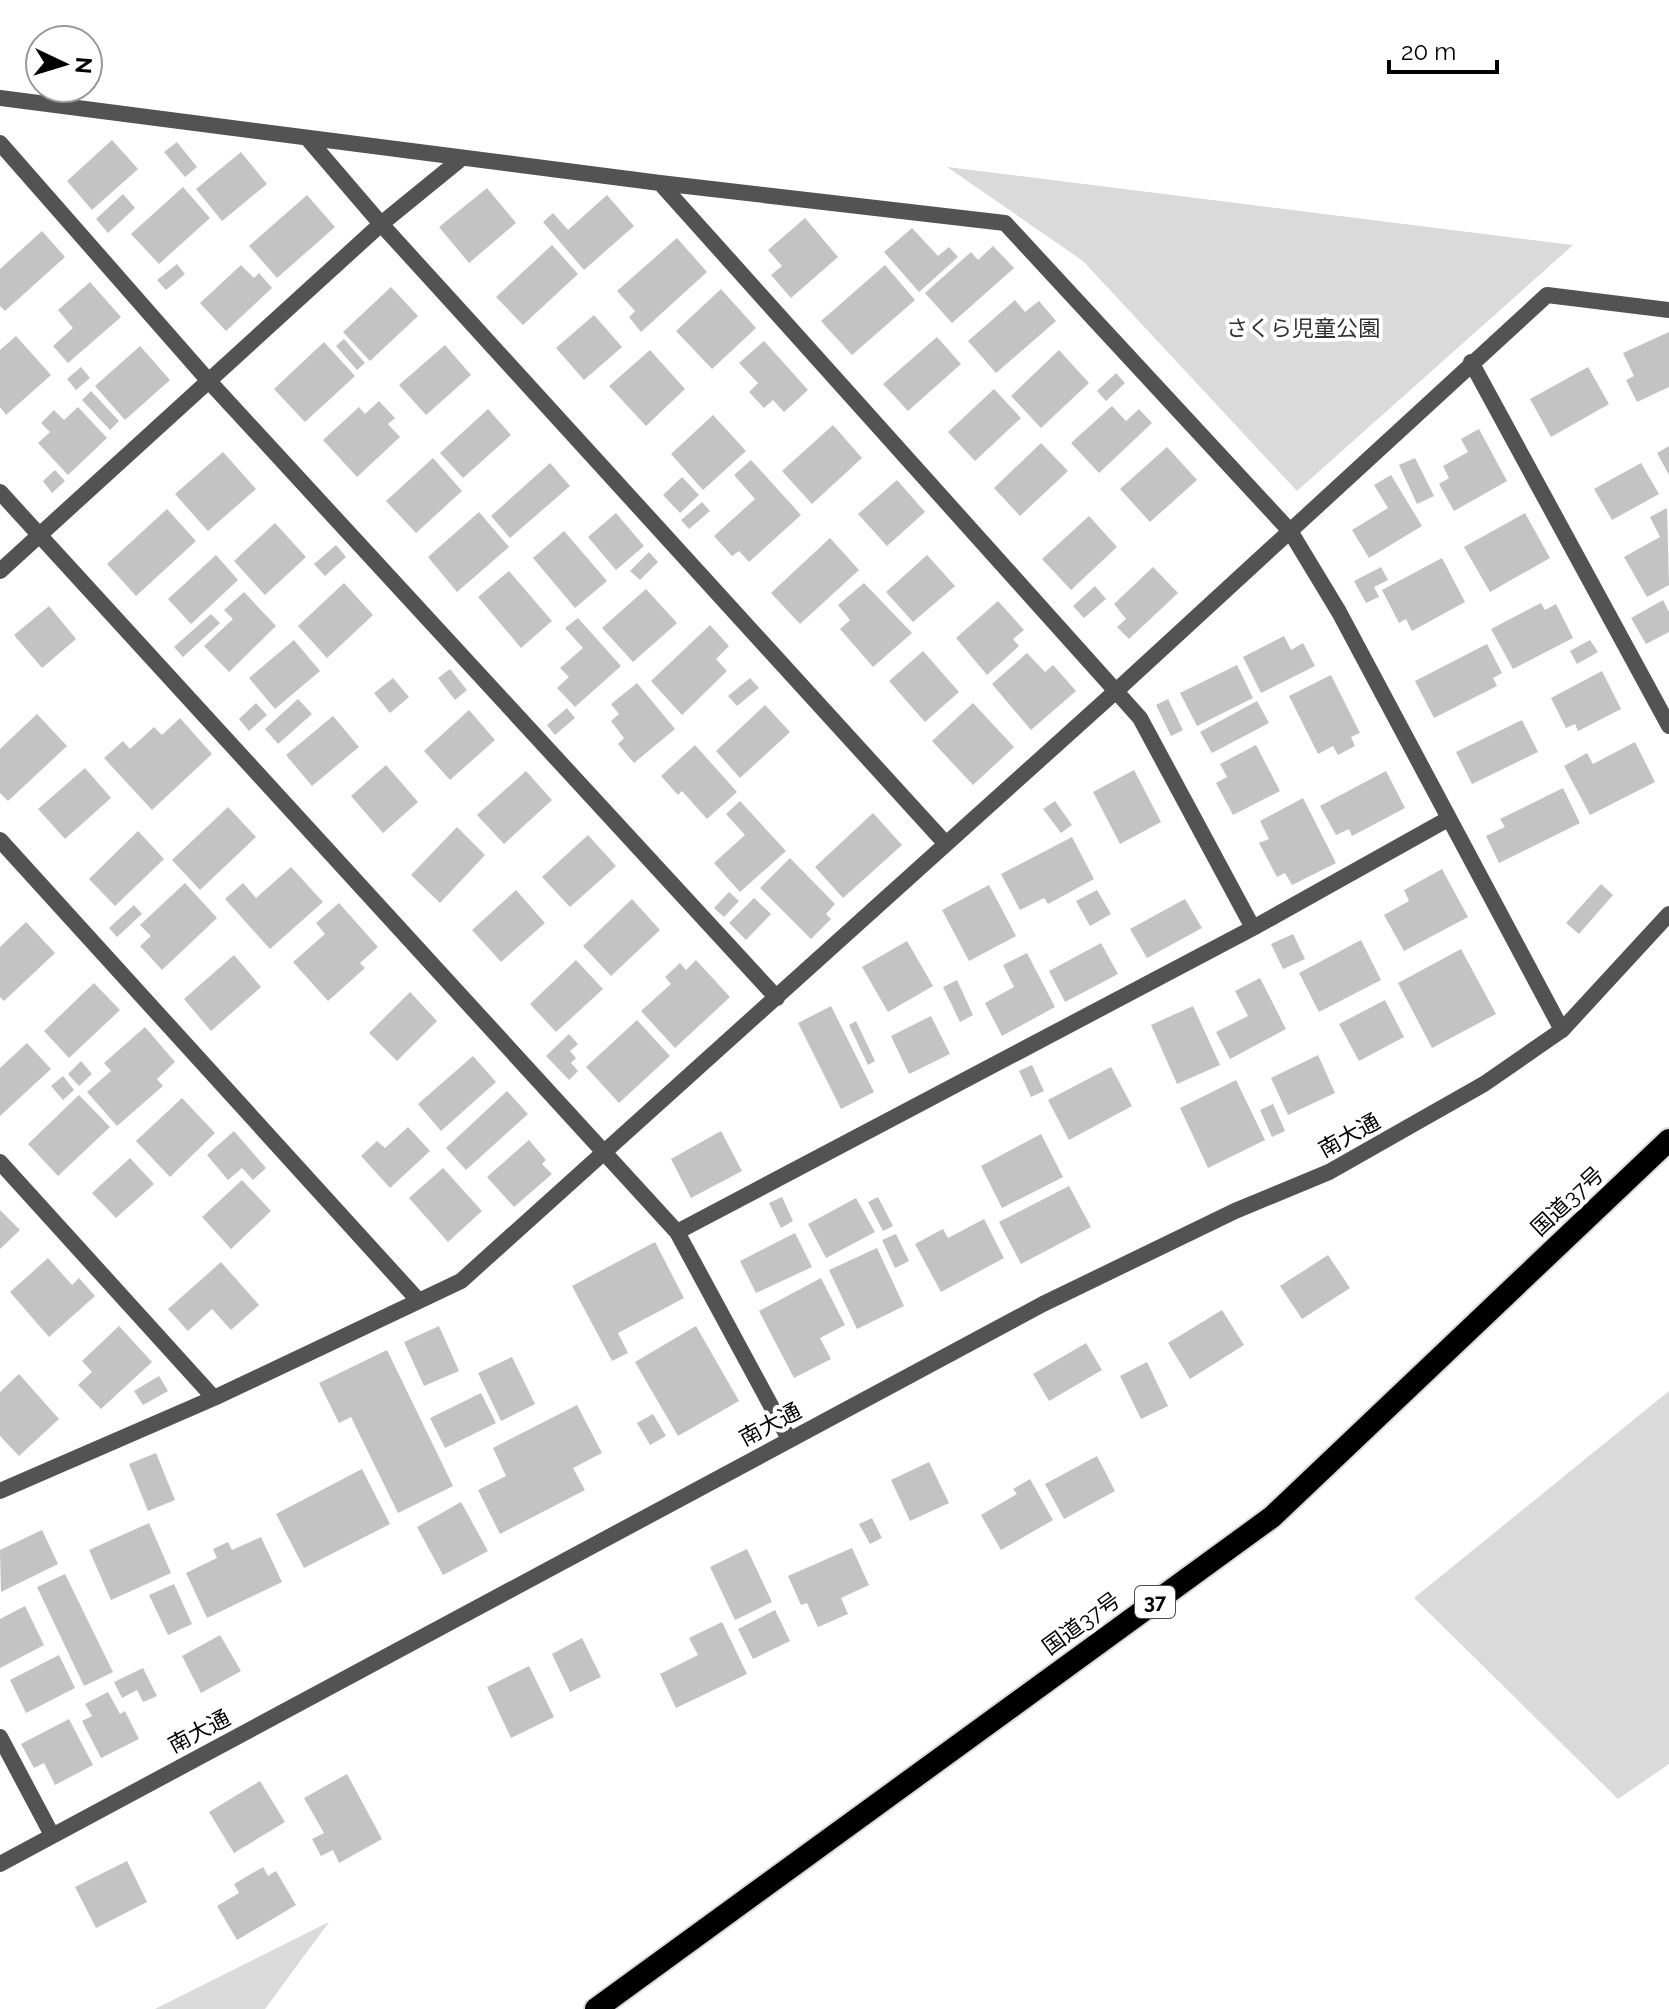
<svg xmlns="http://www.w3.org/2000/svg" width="1669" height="2009" font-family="Raleway,'Noto Sans JP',sans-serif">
	<rect width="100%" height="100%" fill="#fff"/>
	<!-- green -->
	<path fill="#dadada" d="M947,167L1573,245L1297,491L1083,261Z
		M1669,1391V1764L1618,1799L1414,1598Z
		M329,1922L265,2009H155Z"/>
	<!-- building -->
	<path fill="#c3c3c3" d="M112,140L138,169L92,210L67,181Z
		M177,142L197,167L185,177L164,152Z
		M241,152L267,184L222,221L196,189Z
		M183,187L210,218L159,264L131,234Z
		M487,188L516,223L469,263L439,227Z
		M123,194L135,208L108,233L96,219Z
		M307,195L335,227L277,278L249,246Z
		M607,195L634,226L584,270L543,222L553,213L568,230Z
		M805,218L838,257L791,298L771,275L782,266L768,250Z
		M912,228L938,256L949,247L958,257L919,292L884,252Z
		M42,231L65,257L5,311L0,306V269Z
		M677,238L707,272L641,332L629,317L635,311L617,291Z
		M552,245L578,274L523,325L496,297Z
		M993,246L1014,268L952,323L925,293L971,252L978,260Z
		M177,264L185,274L166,290L157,280Z
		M241,265L254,278L259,273L272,288L226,331L200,303Z
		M885,265L915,300L852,355L821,321Z
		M90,282L121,317L68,363L53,346L73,328L58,310Z
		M391,287L418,316L370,361L343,332Z
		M721,289L756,328L712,369L676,331Z
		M1015,300L1025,312L1039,301L1056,321L996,373L968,341Z
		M594,315L622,347L584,380L556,348Z
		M1669,332V387L1637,402L1626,380L1634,376L1623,353Z
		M16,336L51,375L6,415L0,407V350Z
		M937,337L961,364L908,411L883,384Z
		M344,339L365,363L357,370L336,346Z
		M764,341L808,390L784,412L773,400L764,408L749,392L758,383L739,363Z
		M324,342L355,376L305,422L274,389Z
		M445,345L471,375L426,415L399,385Z
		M140,346L170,380L125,420L95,386Z
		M650,350L685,389L646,426L609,386Z
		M1059,350L1089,383L1041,428L1011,396Z
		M81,367L90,378L76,390L67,379Z
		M1588,367L1609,404L1551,437L1530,399Z
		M1116,373L1125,383L1106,401L1097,391Z
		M994,389L1021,418L975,461L948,432Z
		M91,391L119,421L110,430L82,400Z
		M379,401L395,418L388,424L400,437L357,477L323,440L359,407L365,414Z
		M1112,406L1126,421L1139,409L1152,423L1099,473L1071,443Z
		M78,407L107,438L68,475L38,443L50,432L41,423L54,410L64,420Z
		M488,409L511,435L463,478L440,453Z
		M713,415L746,451L703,490L671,454Z
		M833,425L862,458L812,504L782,471Z
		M1479,429L1507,481L1454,511L1439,484L1449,478L1443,466L1468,452L1461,439Z
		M1041,443L1068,471L1020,516L994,488Z
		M1669,446V475L1657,453Z
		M1167,447L1197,480L1150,522L1120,489Z
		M223,452L256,489L208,531L175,494Z
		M433,458L462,491L416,533L386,501Z
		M1415,458L1434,496L1417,504L1399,465Z
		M751,460L801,515L749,562L739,551L732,556L714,536L755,499L734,475Z
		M550,463L570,486L510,538L491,516Z
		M1641,463L1659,494L1612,520L1594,489Z
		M55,470L65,481L52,493L43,481Z
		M1391,475L1422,526L1369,558L1352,530L1388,508L1374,485Z
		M682,477L699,495L680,513L663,495Z
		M897,480L925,512L887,546L858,514Z
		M702,502L710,511L689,529L681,520Z
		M1667,508L1669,585L1647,597L1624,557L1660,537L1650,517Z
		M167,509L196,541L136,596L107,564Z
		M479,512L509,547L457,592L428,557Z
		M616,513L644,546L616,570L588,537Z
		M1525,513L1550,558L1490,592L1464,547Z
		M1089,516L1117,547L1071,590L1042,559Z
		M275,523L306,557L265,595L234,561Z
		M564,531L607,581L575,608L533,558Z
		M830,538L859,570L800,624L771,593Z
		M336,545L346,557L325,576L314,564Z
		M649,552L658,562L640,580L630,571Z
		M216,555L238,580L191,624L168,599Z
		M927,555L955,586L913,622L886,592Z
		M1442,558L1465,602L1412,631L1406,619L1399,623L1382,590Z
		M1153,567L1178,593L1129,639L1117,627L1126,619L1114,604Z
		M1381,567L1388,580L1374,587L1379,597L1366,603L1354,581Z
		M509,571L552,621L521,648L478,597Z
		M344,583L373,615L327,658L298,626Z
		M864,583L912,633L873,667L840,629L850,620L838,605Z
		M1095,586L1106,599L1084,618L1073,606Z
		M646,589L677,623L633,662L602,628Z
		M244,592L276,626L229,672L204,646L233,619L224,610Z
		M1663,600L1669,612V632L1646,644L1631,618Z
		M998,601L1024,630L1013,639L1019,646L987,675L956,638Z
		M1541,603L1545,610L1556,604L1573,638L1513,669L1491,629Z
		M49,606L76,639L42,668L14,635Z
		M211,614L220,623L183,657L174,647Z
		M578,618L621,666L575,707L557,688L569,677L560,668L583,648L565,628Z
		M710,625L729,646L716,659L727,671L682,715L651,681Z
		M1284,636L1291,650L1303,643L1315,666L1261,693L1243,657Z
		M294,640L320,671L275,709L249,678Z
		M1590,640L1598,652L1577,664L1570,651Z
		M1487,644L1502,673L1493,678L1497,686L1434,718L1415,681Z
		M923,651L959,692L925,722L889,681Z
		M1027,653L1045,672L1053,665L1076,691L1031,730L992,684Z
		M1237,665L1253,698L1197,726L1180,693Z
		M450,669L467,690L455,700L438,678Z
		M1602,671L1621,709L1578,731L1575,724L1566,728L1551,698Z
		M1331,675L1360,733L1351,737L1355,746L1338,755L1333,746L1318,754L1289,696Z
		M393,678L409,697L390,713L374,693Z
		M750,678L759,688L737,706L728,696Z
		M637,683L675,729L634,763L618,744L624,738L611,721L619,714L611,704Z
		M298,699L312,714L278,744L265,729Z
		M1168,699L1183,730L1171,736L1156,705Z
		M1257,701L1269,723L1212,753L1200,732Z
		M256,703L267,715L249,731L239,719Z
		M973,703L1014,747L973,785L932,741Z
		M765,705L790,732L740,778L716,751Z
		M567,708L575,718L555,735L547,725Z
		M469,710L495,740L450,780L424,751Z
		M37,714L67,746L8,801L0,793V749Z
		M333,716L359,747L312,786L286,755Z
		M180,718L212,754L152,810L104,758L123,741L130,749L154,727L162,735Z
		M1522,720L1538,752L1472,784L1456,752Z
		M1635,742L1655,782L1590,815L1564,766L1587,753L1593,764Z
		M695,745L737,792L707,819L682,791L678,795L661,776Z
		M1256,745L1280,791L1233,815L1216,783L1227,777L1220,764Z
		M386,765L418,802L383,833L351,796Z
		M85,768L111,798L65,839L38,809Z
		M1134,770L1161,822L1120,844L1093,792Z
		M526,771L552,800L504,844L477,815Z
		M1386,771L1405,808L1352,836L1349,829L1336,835L1320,806Z
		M1563,788L1580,823L1499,863L1486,836L1505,827L1500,819Z
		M1303,798L1336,863L1292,885L1285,873L1277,877L1259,843L1269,839L1260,821Z
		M740,801L786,851L740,892L714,863L745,835L726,814Z
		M1055,801L1072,825L1061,833L1043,809Z
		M228,807L256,837L200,890L172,860Z
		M873,813L902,845L843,898L815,867Z
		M457,827L485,855L440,903L411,875Z
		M138,831L164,859L115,906L89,879Z
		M588,835L616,866L570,907L542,877Z
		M1072,837L1094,879L1048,904L1044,898L1020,910L1001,874Z
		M790,858L835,904L826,914L831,919L811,939L760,888Z
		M291,867L323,902L270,949L225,899L243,883L256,898Z
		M1442,869L1468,917L1404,951L1384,915L1409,901L1404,890Z
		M185,883L217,918L162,970L140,946L151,936L140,925Z
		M1601,884L1613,895L1579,934L1566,923Z
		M989,885L1016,936L969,961L942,910Z
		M516,890L545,923L501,962L472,930Z
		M1097,890L1111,914L1090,926L1076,901Z
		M729,892L739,901L724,917L714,908Z
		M754,898L771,914L746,940L729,923Z
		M632,899L660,930L611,976L583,946Z
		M1185,899L1202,928L1147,958L1130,929Z
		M339,903L378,947L360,963L365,968L328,1001L293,962L325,934L316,923Z
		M134,905L142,914L117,937L109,928Z
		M26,922L55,953L4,1001L0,997V947Z
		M1293,934L1305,959L1283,969L1271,944Z
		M1361,940L1381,980L1319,1012L1299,973Z
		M907,941L933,986L888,1012L862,967Z
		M1101,943L1118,974L1065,1002L1049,971Z
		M1461,949L1496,1014L1432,1048L1398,983Z
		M1027,953L1055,1007L1002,1036L985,1003L1014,987L1003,965Z
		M234,955L261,987L211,1031L184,999Z
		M576,960L603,989L556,1032L530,1004Z
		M696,960L730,997L675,1048L641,1011L671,984L665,977L680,963L686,970Z
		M1260,978L1286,1029L1230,1059L1216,1032L1248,1016L1235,991Z
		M957,980L973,1015L960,1022L943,987Z
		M94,983L120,1010L69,1058L44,1031Z
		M410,992L437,1021L397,1061L369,1033Z
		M1385,1000L1404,1037L1359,1061L1339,1024Z
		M831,1006L874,1092L841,1109L798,1023Z
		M1193,1006L1220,1065L1177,1084L1151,1025Z
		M931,1016L950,1054L909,1074L891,1036Z
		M637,1020L670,1056L619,1103L586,1067Z
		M856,1021L875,1061L868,1065L849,1025Z
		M145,1027L175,1062L157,1079L163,1086L117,1126L87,1092L111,1071L104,1063Z
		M569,1034L578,1044L570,1051L576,1058L571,1063L578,1071L569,1080L546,1056Z
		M27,1043L51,1069L0,1116V1068Z
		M1318,1055L1335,1093L1288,1115L1271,1078Z
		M473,1056L496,1082L441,1131L418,1104Z
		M81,1061L92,1074L79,1086L68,1074Z
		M1032,1065L1044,1091L1031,1097L1019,1071Z
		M1111,1067L1132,1106L1069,1140L1048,1100Z
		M63,1076L74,1090L63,1100L51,1086Z
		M1236,1080L1265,1140L1208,1168L1180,1108Z
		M507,1091L528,1114L466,1170L446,1148Z
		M79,1095L110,1127L58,1176L28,1144Z
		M182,1098L215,1133L170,1177L136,1141Z
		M1273,1104L1285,1131L1272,1137L1260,1110Z
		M408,1127L430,1151L390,1188L361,1156L377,1141L385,1148Z
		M234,1131L266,1168L253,1180L242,1168L228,1180L207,1155Z
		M721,1131L742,1171L691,1198L671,1159Z
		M1041,1134L1063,1177L1002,1208L981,1166Z
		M529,1140L546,1160L542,1164L552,1174L514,1207L487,1177Z
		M130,1158L154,1184L116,1218L92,1193Z
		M443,1168L482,1211L448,1242L409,1198Z
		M242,1180L271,1211L231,1249L202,1217Z
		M1069,1186L1091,1227L1021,1264L999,1222Z
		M782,1197L793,1221L781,1228L769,1203Z
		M878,1197L893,1226L883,1231L868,1202Z
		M856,1198L875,1232L826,1258L808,1224Z
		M0,1210L20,1230L0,1249Z
		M984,1219L1004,1258L941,1292L915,1244L943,1229L948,1238Z
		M795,1233L812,1267L756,1293L740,1261Z
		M896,1234L909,1261L895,1268L882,1240Z
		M655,1242L684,1298L618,1333L628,1353L612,1361L572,1286Z
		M877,1248L904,1306L857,1329L829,1270Z
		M1328,1255L1350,1288L1302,1319L1280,1286Z
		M48,1258L72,1285L79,1278L95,1296L49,1337L10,1292Z
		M221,1262L259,1305L231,1330L212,1309L188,1331L168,1309Z
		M821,1278L845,1325L820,1338L831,1359L794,1378L759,1311Z
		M1222,1310L1244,1345L1190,1379L1168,1343Z
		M119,1326L152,1362L101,1409L78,1385L92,1372L82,1361Z
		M439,1326L459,1371L424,1386L404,1342Z
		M696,1326L739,1401L678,1436L635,1362Z
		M1086,1343L1102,1370L1049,1401L1033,1374Z
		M387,1350L453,1486L398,1513L351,1417L339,1423L319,1383Z
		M512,1357L535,1404L501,1421L478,1373Z
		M1147,1362L1168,1406L1141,1419L1120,1376Z
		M19,1374L59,1419L19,1456L0,1436V1392Z
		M159,1376L168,1391L143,1405L134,1391Z
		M481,1393L496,1423L445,1448L430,1418Z
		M577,1405L602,1453L573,1468L585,1490L500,1534L478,1490L506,1476L493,1448Z
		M653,1414L666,1436L650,1445L637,1423Z
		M156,1453L175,1500L148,1511L129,1464Z
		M1097,1456L1115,1491L1064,1519L1045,1484Z
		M929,1462L949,1503L910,1521L891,1480Z
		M362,1469L390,1524L304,1568L276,1514Z
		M1030,1479L1053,1520L1001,1550L981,1515L1017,1494L1013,1489Z
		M461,1502L488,1551L443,1575L417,1527Z
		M872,1518L882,1538L870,1544L859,1524Z
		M149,1523L171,1573L111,1600L89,1550Z
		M42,1530L58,1564L1,1592L0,1550Z
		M261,1537L282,1582L207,1618L186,1573L217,1558L213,1549L228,1542L232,1550Z
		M852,1548L869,1585L841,1598L848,1614L818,1627L807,1603L801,1605L788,1576Z
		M747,1549L772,1602L735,1620L710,1567Z
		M65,1574L113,1672L84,1686L37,1587Z
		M174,1584L192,1624L168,1635L149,1595Z
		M25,1606L44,1645L0,1668V1619Z
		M775,1610L790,1641L753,1659L738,1629Z
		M722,1622L747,1674L676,1708L660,1674L698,1655L689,1638Z
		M220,1635L241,1671L201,1693L182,1656Z
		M582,1638L601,1677L570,1692L552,1654Z
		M59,1655L75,1688L26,1713L10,1680Z
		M529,1666L554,1717L511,1738L487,1687Z
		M143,1668L157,1696L143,1702L137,1690L122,1698L114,1682Z
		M108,1692L120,1714L125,1711L139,1739L101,1758L82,1721L92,1716L85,1704Z
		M69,1719L93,1765L55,1785L44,1763L34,1768L21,1744Z
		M347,1774L382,1839L339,1863L333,1850L321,1856L312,1839L324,1833L304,1798Z
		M260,1781L285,1822L234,1853L209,1812Z
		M127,1861L147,1902L96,1928L75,1887Z
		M263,1867L268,1876L276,1871L296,1905L237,1940L217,1906L239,1893L234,1884Z"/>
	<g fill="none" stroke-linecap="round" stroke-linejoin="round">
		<!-- trunk casing -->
		<g stroke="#dbdbdb" stroke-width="26">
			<path id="trunk" d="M596,2009L1272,1517L1669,1140"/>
		</g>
		<!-- minor -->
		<path stroke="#535353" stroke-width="16" d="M0,98L660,183L1005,223L1290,531L1339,612L1562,1030
			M308,139L381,224L946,844
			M0,143L207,379L777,998
			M660,183L1140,718L1253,928
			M1471,362L1669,726
			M0,492L677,1232L789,1439
			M0,571L381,224L462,158
			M0,840L418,1300
			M0,1162L214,1398
			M677,1232L1253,928L1448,819
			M0,1491L214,1398L461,1281L1116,691L1547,295L1669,310
			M0,1737L52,1835"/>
		<!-- tertiary -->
		<path stroke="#535353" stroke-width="16" d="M0,1864L1043,1304L1235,1211L1329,1172L1484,1084L1562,1030L1669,914"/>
		<!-- trunk -->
		<use href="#trunk" stroke="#000" stroke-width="22"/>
	</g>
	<g text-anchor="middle" stroke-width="8" stroke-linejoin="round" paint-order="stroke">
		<!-- shield labels -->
		<rect fill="#fff" stroke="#4c4c4c" stroke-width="2" x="1135" y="1586" width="40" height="32" rx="6"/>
		<g font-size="20" font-weight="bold" fill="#000">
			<text x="1155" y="1609">37</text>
		</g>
		<!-- park labels -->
		<g font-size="22" fill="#313131" stroke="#fff">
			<text x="1303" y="336">さくら児童公園</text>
		</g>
		<!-- street labels -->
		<g font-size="22" fill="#000" stroke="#fff">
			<text transform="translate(1349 1135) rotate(-29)" y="8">南大通</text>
			<text transform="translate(1567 1201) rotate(-43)" y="8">国道37号</text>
			<text transform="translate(770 1424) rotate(-28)" y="8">南大通</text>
			<text transform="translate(1081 1623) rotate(-36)" y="8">国道37号</text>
			<text transform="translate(199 1731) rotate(-28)" y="8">南大通</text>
		</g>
	</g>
	<!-- north arrow -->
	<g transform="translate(64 64) rotate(94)"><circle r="38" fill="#ffffff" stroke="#999999" stroke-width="2"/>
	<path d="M0-6L14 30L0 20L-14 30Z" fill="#000000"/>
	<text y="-12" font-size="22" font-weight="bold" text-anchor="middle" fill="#000000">N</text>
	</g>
	<!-- scale -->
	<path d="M1389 60v12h108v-12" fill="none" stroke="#000000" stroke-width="4"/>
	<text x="1401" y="60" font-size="24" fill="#000000" stroke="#ffffff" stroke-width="6" paint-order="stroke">20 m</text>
</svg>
